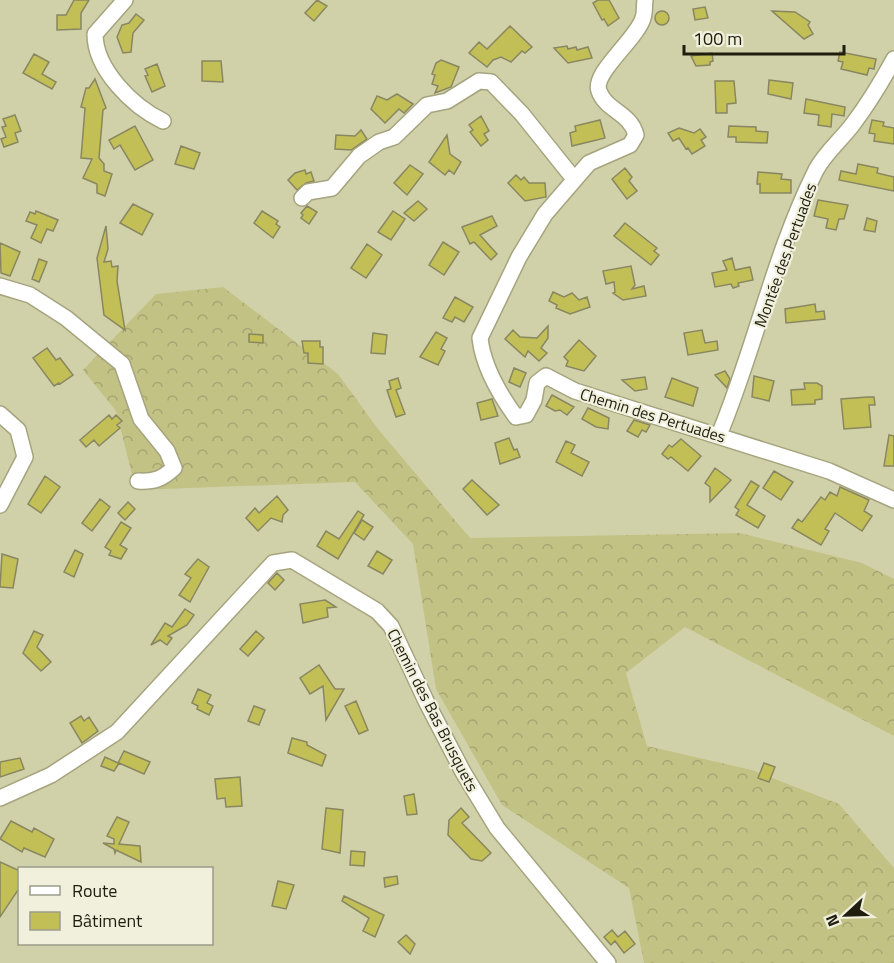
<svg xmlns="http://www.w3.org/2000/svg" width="894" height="963" font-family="'Titillium Web',sans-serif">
	<defs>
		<pattern id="forest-crowns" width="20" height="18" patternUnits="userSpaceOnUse" patternTransform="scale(1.5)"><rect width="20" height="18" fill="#c3c285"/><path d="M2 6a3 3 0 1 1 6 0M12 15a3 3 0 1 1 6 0" fill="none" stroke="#a7a672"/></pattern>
	</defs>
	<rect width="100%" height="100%" fill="#d1d1a9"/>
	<!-- forest -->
	<path fill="url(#forest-crowns)" d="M223,287L338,374L378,429L470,538L740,533L862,563L894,579V736L685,627L626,673L647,746L752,770L839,804L894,868V963H644L629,888L502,805L436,689L413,544L355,482L136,490L116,411L83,370L156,294Z"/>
	<!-- building -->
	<path fill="#c3bf57" stroke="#888761" stroke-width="1.5" d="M74,0H89L81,13V29L57,30V15H66Z
		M317,0L327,6L314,21L305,13Z
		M598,0H609L619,18L608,26L604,19L602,20L593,3Z
		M705,7L708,18L695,20L693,9Z
		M655 18a7 7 0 1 1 14 0a7 7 0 1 1-14 0Z
		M772,11L795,12L810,22L808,25L813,34L804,39Z
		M136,14L144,20L133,33L131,52L123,53L117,37L122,25L129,23Z
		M510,26L532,47L525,53L522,51L511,62L501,57L493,60L487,67L469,53L479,42L487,49Z
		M567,46L568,49L576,47L577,50L588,47L592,58L568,63L554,48Z
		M840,52L876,59L874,69L869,68L867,75L841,69L843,62L838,61Z
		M712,53L713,61L710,62V65L696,66L691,56Z
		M34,54L49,62L42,74L56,82L52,89L23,73Z
		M441,60L459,67L451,87L435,93L438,86L432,84L435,75L432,74L436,63Z
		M202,61H221L223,82L202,81Z
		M157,64L165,86L152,92L145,76L148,75L145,69Z
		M95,79L106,108L103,110L99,158L104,164V171L112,174L105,196L97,193V184L83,178L92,159L81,158L85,108L81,107L86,88H89Z
		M769,80L793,83L791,99L768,94Z
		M715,81H734L736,103L727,104V113H716Z
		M397,94L413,104L404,113L399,109L385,123L371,109L377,96L387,100Z
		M806,99L845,107L844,116L832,114L831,127L818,125L819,115L804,113Z
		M15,115L21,131L15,133L18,142L4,147L1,139L6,137L2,127L6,126L3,119Z
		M481,116L489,131L484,134L488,140L481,146L470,132L473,130L469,125Z
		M600,120L605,138L572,146L570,133L576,131L575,126Z
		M872,120L884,122L883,126L894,128V144L874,141L875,134L869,133Z
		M135,126L153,160L135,170L120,145L114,149L109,140Z
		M729,126L756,127V131L768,132L767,143L736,142V137H728Z
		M679,128L694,133L700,129L706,137L701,140L705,146L692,154L688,148L686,149L679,138L673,141L668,133Z
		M361,130L367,139L351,150L335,149L336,135L355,136Z
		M447,135L450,154L461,162L454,174L449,170L445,175L429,162Z
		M181,146L200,153L194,169L175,164Z
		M858,164L878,168L877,173L894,177V191L839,180L841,171L856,174Z
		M410,165L423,174L407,195L394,183Z
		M625,168L632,177L629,181L637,191L627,199L612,179Z
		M305,170L306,174L311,172L314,181L306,183L297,190L288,180L295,173Z
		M758,172L782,174L781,179L791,180V193H760V184H757Z
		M516,175L521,180L524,177L529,183H545L546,197L525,201L508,183Z
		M818,200L848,205L844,219H839L836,230L826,228L828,219L814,216Z
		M418,201L427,209L414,221L404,213Z
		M133,204L153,214L142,235L120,223Z
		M307,206L317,212L309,224L301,218L303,215L301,213Z
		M36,211L58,220L53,231L47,229L41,243L31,238L37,225L26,221L30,212L35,214Z
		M262,211L278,221L276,224L280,227L273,238L254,223Z
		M393,211L405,219L391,240L378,232Z
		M492,216L497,226L480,235L497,254L491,260L474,242L470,244L462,227Z
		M867,218L877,221L875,232L864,230Z
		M625,223L657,248L654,251L659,255L651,265L614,236Z
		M106,226L108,249L104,262L111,261L112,267L118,266L117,281L125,330L104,315L97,258Z
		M443,242L459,252L444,275L429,265Z
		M0,243L20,252L10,276L1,273Z
		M367,244L382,255L366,278L351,268Z
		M732,258L735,270L750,267L753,280L738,283L739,286L733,288L731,284L715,287L712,273L727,270L723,261Z
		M39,259L47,262L39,282L32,279Z
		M631,266L635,285L632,289L644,286L646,296L623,300L613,293L615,292L614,282L606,284L603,271Z
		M553,292L564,297L572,293L579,300L587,297L590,307L570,314L556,308L557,305L549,301Z
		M455,297L473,307L464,322L455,317L452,322L443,318Z
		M815,304L816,312L824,311L825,319L786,323L785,309Z
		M548,326V338L541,348L547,353L539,361L528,351L525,357L505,339L513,330L520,337L537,338Z
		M702,330L705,343L717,341L718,350L688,355L684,333Z
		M436,332L447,338L441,349L445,351L438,365L420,357Z
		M373,333L387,335L385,354L371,353Z
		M249,334L263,335V343L249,342Z
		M579,340L596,356L584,371L566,366L568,361L564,357Z
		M302,341H320V347H323V364L308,363V353H304Z
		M47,348L56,360L60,358L73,375L60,384L59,383L54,386L33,358Z
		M514,368L526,373L520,387L509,382Z
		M725,371L730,379L727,388L715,375Z
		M754,376L774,381L769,401L752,397Z
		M645,377L647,389L635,391L622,380Z
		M398,378L401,388L396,390L405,414L396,417L387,390L391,389L389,381Z
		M672,378L698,388L693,406L665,397Z
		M804,383H817L822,386V399L815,400V404L792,405L791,390L805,389Z
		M552,395L574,407L567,415L560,410L555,411L546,406Z
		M868,397H874L875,405H869L871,427L844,429L841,399Z
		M492,399L498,416L481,420L477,403Z
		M588,408L609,418L608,429L596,427L582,419Z
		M109,415L112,419L116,415L122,421L117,425L120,428L99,446L94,440L86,447L80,440Z
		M634,420L650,425L646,432L642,430L638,437L627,431Z
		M889,435L894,436V466H884Z
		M509,438L514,450L517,449L520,457L500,464L495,443Z
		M681,439L701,456L688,471L671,457L668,459L662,454L669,445L672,447Z
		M566,441L575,445L571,453L589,462L582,476L556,462Z
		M715,468L731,480L710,502V487L705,483Z
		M774,471L793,482L781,500L763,488Z
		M45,476L60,487L41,513L28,504Z
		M472,480L499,505L487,515L463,489Z
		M751,481L759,486L747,505L765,516L758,528L736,515L739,510L735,507Z
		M840,487L869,500L864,511L872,516L862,531L835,513L825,529L829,531L821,545L792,528L798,519L802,522L821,497L825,500L830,492L837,496Z
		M277,496L288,510L283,515L282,522L271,518L258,531L246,518L255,508L259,513Z
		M100,499L110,507L92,531L82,523Z
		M128,502L135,509L125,520L118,513Z
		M358,511L364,515L338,559L317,546L326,531L339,539Z
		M362,520L373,527L364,540L354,533Z
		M121,522L131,528L120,545L127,549L121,559L109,555L111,551L105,547Z
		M75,550L83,554L74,577L64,572Z
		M377,551L392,560L383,574L368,566Z
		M2,554L18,559L13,588L0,587Z
		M198,559L209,567L190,602L179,595L191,578L185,574Z
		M277,573L284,580L275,590L268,583Z
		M325,600L336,607L327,608L328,617L303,623L300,604Z
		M185,609L194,615L187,625L168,636L172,638L167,645L160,640L151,645L165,623L172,627Z
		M34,631L43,635L37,647L51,662L41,671L23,653Z
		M256,631L264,638L248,656L240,649Z
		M319,665L335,689H344L326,720L323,686L310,694L300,678Z
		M198,689L211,695L207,703L213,706L209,715L197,709L198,706L192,703Z
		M356,701L368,730L359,734L345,706Z
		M254,706L265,710L259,725L248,721Z
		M81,716L84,721L89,717L98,731L82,743L70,723Z
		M292,738L307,742V745L326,755L322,766L288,753Z
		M124,751L150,762L144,774L119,763L114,771L101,766L105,757L118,763Z
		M20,758L24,769L0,777V762Z
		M764,763L775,767L769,782L758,778Z
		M240,777L242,806L226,807L225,798L217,799L215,779Z
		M414,794L417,814L407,815L404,796Z
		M326,808L343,810L340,853L322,849Z
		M461,808L469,817L462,823L491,853L482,861L471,859L448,835L449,820Z
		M117,817L129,822L119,844L140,846L141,862L116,850L115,853L114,849L103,843L114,844V839L107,836Z
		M11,821L32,832L34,828L54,839L45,857L24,848L22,852L0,839Z
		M351,851L365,852L364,866L350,865Z
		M0,862L20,871V887L0,917Z
		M397,876L398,884L385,887L384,878Z
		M278,881L294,885L286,909L272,906Z
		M344,896L384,915L375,937L363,931L369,918L342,901Z
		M612,930L618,937L625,931L635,944L624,953L615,941L611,945L604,937Z
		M406,935L415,944L410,954L398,942Z"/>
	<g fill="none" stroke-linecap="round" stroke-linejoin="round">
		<!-- minor casing -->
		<g stroke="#a5a47e" stroke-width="18">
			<path id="minor" d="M125,0L95,34C95,69 132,106 163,121
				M645,0C644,6 645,13 643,18C637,39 592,73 599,91C606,111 630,112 636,135L630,145L589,163L545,214L519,257L480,338C483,366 500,395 516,417L526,415L534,400L537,383L546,376L575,391L829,471L894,500
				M302,198L308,192L332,188L359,156L379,142L394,137L427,105L447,101L479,81L491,82L522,114L574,179
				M0,286L30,295L66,318L122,364L141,419L167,451L174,468C162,479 154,482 138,481
				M0,414L18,430L25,457L0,505
				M719,435C755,349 774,254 816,170C825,153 842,139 853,124C868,104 882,81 894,59
				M0,798L51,775L117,732L273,563L292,560L377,611L391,626L426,701L463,772L497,828L608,963"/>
		</g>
		<!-- minor -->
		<use href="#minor" stroke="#fff" stroke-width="15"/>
	</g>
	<g text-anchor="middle" stroke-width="4.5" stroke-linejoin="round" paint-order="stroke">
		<!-- street labels -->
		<g font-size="16" fill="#1e1d0e" stroke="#f0f0dc">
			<text transform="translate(785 255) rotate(-70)" y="6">Montée des Pertuades</text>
			<text transform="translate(653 415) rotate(17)" y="6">Chemin des Pertuades</text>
			<text transform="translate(433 710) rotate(63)" y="6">Chemin des Bas Brusquets</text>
		</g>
	</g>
	<!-- legend -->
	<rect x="18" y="867" width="195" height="78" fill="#f0f0dc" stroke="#9c9c8a" stroke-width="1.5"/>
	<rect x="30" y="886" width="30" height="9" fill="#ffffff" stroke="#9c9c8a" stroke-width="1.5"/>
	<text x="72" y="897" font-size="18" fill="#1e1d0e">Route</text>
	<rect x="30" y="912" width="30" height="18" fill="#c3bf57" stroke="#9c9c8a" stroke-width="1.5"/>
	<text x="72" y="927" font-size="18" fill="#1e1d0e">Bâtiment</text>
	<!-- north arrow -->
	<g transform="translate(846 915) rotate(248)" stroke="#f0f0dc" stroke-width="4.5" paint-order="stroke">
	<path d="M0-4.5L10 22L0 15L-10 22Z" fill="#1e1d0e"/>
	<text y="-9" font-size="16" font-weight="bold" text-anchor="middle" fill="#1e1d0e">N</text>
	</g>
	<!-- scale -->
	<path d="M684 45v9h160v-9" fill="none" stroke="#1e1d0e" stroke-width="3"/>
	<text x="693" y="45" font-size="18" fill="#1e1d0e" stroke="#f0f0dc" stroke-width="4.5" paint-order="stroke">100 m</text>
</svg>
